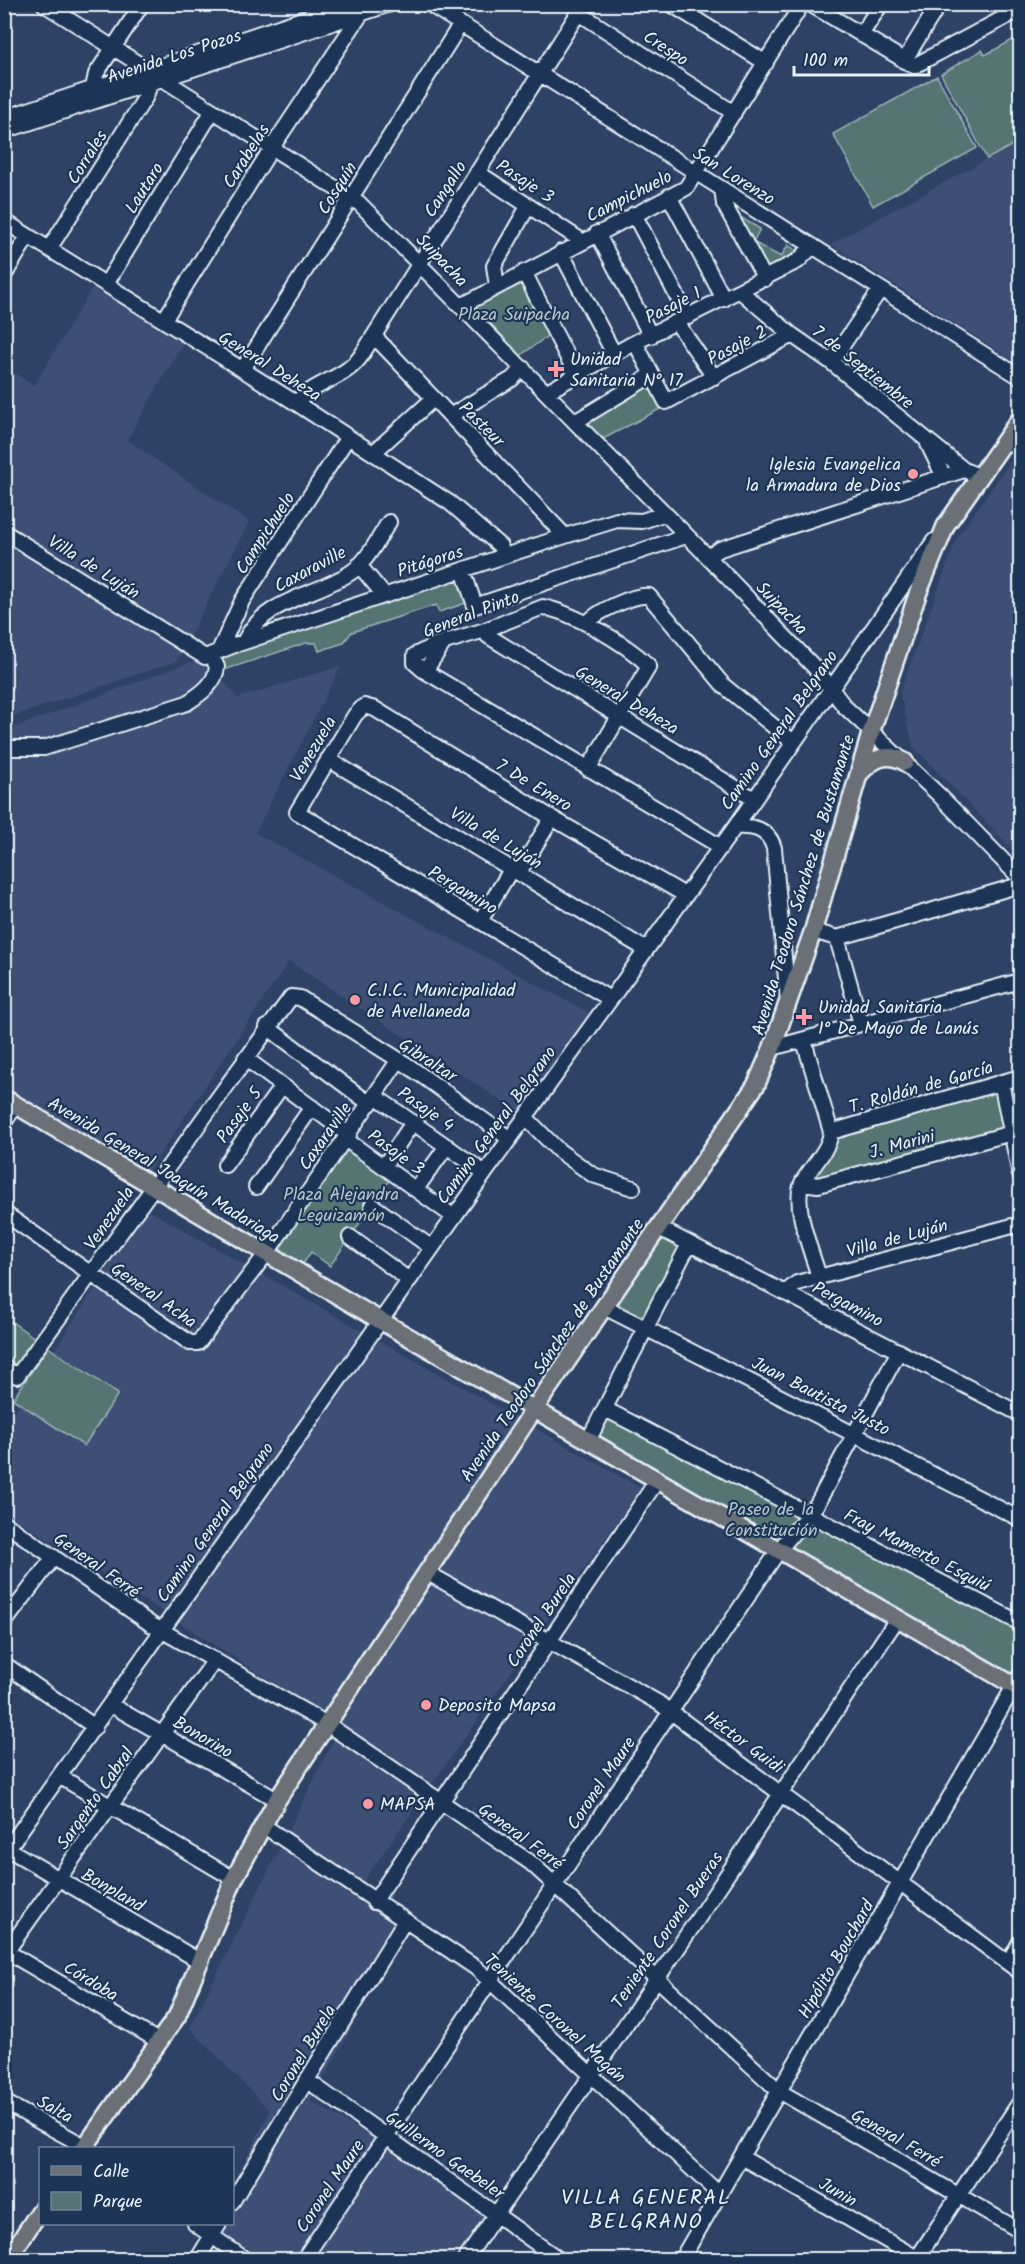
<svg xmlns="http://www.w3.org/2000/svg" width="1025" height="2264" font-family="Kalam,sans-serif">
	<rect width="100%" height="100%" fill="#2e4266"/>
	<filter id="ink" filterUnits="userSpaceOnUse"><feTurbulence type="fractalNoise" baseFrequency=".0167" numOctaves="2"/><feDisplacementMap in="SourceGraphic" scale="12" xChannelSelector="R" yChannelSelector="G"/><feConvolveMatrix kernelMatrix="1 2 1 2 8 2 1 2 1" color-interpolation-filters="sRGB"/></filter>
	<g filter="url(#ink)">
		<!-- built -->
		<path fill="#3e4f74" d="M1020,141V365L831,244Z
			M92,288L186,338L127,440L249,522L177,661L5,719L4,366L34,386Z
			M1020,457V857L913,746L900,693L957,538L1012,459Z
			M204,657L238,698L341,666L255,833L595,1016L518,1112L289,961L138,1187L5,1113V731Z
			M146,1209L641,1488L355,1893L411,1921L311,2101L495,2212L473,2259H224L202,2244L213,2224H232L233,2185L270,2111L190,2028L341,1725L5,1512L4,1429Z"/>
		<!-- green -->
		<path fill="#557473" stroke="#9eb2b6" stroke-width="1.5" d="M1020,36V141L987,159L941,74L982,50L985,55Z
			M937,76L977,148L873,206L833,134Z
			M732,212L760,229L753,242L781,257L788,245L800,253L766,274Z
			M523,277L550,334L520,356L473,304Z
			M651,380L664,407L603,439L584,421Z
			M460,575L469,602L439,612L436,605L352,632L343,643L319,651L316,643H306L221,671L219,662L223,654Z
			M1020,1085V1119L1015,1120L1010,1095L1012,1089Z
			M995,1091L1000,1095L1002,1129L817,1179V1175L840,1135Z
			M351,1143L394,1174L330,1266L311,1252L303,1264L279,1247Z
			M663,1240H669L679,1246V1252L648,1313L643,1316L621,1309L618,1300L657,1245Z
			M5,1317L36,1339L17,1367L5,1358Z
			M48,1347L118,1394L84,1446L13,1399Z
			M605,1409L1020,1623L1018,1680L589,1439Z"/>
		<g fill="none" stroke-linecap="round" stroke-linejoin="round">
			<!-- minor casing -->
			<g stroke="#e8f1f8" stroke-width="18">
				<path id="minor" d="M44,4L359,203L708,557L818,671L844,706L939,795L1020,878
					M429,4L1020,377
					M671,4L766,63
					M810,4L914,66L1013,13L1020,6
					M579,13L734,113
					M861,35L881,4
					M904,61L939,4
					M93,88L96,74L142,4
					M4,118L348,4
					M4,131L390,4
					M477,172L582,241
					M722,189L724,204L765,279
					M669,196L724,299
					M634,214L688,317
					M4,221L296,403L450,503L500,546L504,556
					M597,233L651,336
					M49,249L145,98L151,82
					M561,252L614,354
					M524,272L576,374
					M4,276L28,236
					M106,284L212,112
					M497,286L494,266L526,210V204
					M740,291L792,335L831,362L964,470
					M461,306L686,188L802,4
					M164,320L271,149L361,14
					M677,323L714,377
					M374,336L565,536
					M636,344L666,402L792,335
					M831,362L880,290
					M243,369L460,25
					M547,392L630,345L798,261L813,246
					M296,403C314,382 345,379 361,356L584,4
					M450,416L512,379L523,368
					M575,422L652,375
					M1004,443L1020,444
					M928,444L944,477
					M373,453L432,400
					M4,532L205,657L232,646L565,536L617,520L642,521L663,514
					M708,557L720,549L964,470L979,476
					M359,565L384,595
					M463,570L475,606L686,536
					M588,623C595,612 635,594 649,596L724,686L793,742
					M485,630L488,636L754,799
					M244,642C264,598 318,596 353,571C368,560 379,537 389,522
					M219,651L242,601L348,437
					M425,671L445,641
					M4,748H44L187,703C200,694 215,685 217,667L212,656
					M328,759L645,949
					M588,769L648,668V665C625,643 574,613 543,607L485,630L435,645L415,655V663L423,670L721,847
					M735,827C753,826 768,828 774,848L788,1001
					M519,872L552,818
					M480,921L512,868
					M813,931L837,938L1013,887L1020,882
					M837,938L861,1024
					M610,999L297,812L355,715L364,706L375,709L552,818L685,895
					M267,1027L370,1104
					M804,1041L831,1132C829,1150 812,1166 803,1181C791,1204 812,1252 819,1277
					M772,1048L1020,981
					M245,1058L349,1135
					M1001,1082L1020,1175
					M375,1096L485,1173
					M526,1118L558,1150L593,1175L633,1188
					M4,1123L16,1104
					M831,1132L1020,1077
					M345,1139L454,1217
					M225,1165L282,1086
					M384,1166L413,1122
					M802,1183L818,1185L1012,1133
					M256,1187L312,1107
					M416,1189L447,1146
					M372,1205L432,1248
					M4,1213L190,1343H198L266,1254L398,1061
					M659,1228L1020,1414
					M350,1237L409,1280
					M786,1292L797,1283L819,1277L1020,1224
					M604,1307L1020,1519
					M4,1368L17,1376L291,997L300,998L407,1065L510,1139
					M605,1409L1020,1623
					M589,1439L689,1244
					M4,1523L152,1625L327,1724L531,1863L779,2091L1020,2231
					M426,1572L659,1703L1020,1972
					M4,1623L54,1557
					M4,1664L95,1727
					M111,1705L277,1800
					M59,1776L234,1879
					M264,1826L476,1968L718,2193
					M8,1849L201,1962
					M4,1854L485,1173L735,827L934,541
					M374,1902L658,1479
					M4,1950L160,2042
					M4,1955L215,1660
					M1008,1963L1020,1942
					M308,2081L560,2260
					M4,2102L88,2148
					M741,2157L917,2258
					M232,2202L404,1922
					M195,2224L246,2260
					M197,2260L219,2224
					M303,2260L779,1550L817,1504L899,1351
					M465,2260L697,1920L897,1619
					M681,2260L1020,1676
					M916,2260L1020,2102"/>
			</g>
			<!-- major casing -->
			<g stroke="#e8f1f8" stroke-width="21">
				<path id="major" d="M861,772C874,758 887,752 905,762
					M4,1098L381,1321L1020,1689
					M84,2148L177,2016L234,1879L277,1800L535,1408L756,1085L772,1048L813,931L871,732L918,593L946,525L1020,419
					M7,2260L40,2211"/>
			</g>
			<!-- minor -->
			<use href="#minor" stroke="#1d3557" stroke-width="14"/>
			<!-- major -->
			<use href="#major" stroke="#6a7074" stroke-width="16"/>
		</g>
	</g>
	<!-- markers -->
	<g fill="#ff9aa2" stroke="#1d3557" stroke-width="2">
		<path d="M553 360h6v6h6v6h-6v6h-6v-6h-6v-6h6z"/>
		<circle cx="913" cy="474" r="6"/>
		<circle cx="355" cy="1000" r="6"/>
		<path d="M801 1008h6v6h6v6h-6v6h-6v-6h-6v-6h6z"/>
		<circle cx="426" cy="1705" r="6"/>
		<circle cx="368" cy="1804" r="6"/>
	</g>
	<g text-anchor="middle" stroke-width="4.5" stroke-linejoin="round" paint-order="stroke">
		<!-- street labels -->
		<g font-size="18" fill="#e8f1f8" stroke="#1d3557">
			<text transform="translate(666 48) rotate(33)" y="6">Crespo</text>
			<text transform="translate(174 56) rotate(-18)" y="6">Avenida Los Pozos</text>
			<text transform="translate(246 156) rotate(-58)" y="6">Carabelas</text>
			<text transform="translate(87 157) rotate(-58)" y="6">Corrales</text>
			<text transform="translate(734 176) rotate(32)" y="6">San Lorenzo</text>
			<text transform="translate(525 181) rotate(33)" y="6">Pasaje 3</text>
			<text transform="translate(144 188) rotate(-58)" y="6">Lautaro</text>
			<text transform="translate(337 188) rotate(-58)" y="6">Cosquín</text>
			<text transform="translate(445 189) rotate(-57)" y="6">Cangallo</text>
			<text transform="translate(629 196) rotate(-27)" y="6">Campichuelo</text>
			<text transform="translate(442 260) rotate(46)" y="6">Suipacha</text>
			<text transform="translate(673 305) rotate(-27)" y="6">Pasaje 1</text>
			<text transform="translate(737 345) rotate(-28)" y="6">Pasaje 2</text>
			<text transform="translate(270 366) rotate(32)" y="6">General Deheza</text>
			<text transform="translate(863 367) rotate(38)" y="6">7 de Septiembre</text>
			<text transform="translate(482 424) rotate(45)" y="6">Pasteur</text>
			<text transform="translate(265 533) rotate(-57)" y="6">Campichuelo</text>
			<text transform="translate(430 561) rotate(-18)" y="6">Pitágoras</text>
			<text transform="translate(94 567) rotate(32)" y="6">Villa de Luján</text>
			<text transform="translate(310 569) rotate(-28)" y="6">Caxaraville</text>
			<text transform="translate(782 608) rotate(46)" y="6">Suipacha</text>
			<text transform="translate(471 614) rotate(-21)" y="6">General Pinto</text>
			<text transform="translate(627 700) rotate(31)" y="6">General Deheza</text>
			<text transform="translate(779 730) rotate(-55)" y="6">Camino General Belgrano</text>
			<text transform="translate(313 749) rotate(-59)" y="6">Venezuela</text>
			<text transform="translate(534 785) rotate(31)" y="6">7 De Enero</text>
			<text transform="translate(496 838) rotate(31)" y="6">Villa de Luján</text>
			<text transform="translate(803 885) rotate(-73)" y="6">Avenida Teodoro Sánchez de Bustamante</text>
			<text transform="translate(463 890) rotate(31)" y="6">Pergamino</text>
			<text transform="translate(428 1060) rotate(33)" y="6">Gibraltar</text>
			<text transform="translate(921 1087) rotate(-16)" y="6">T. Roldán de García</text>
			<text transform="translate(426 1109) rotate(35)" y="6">Pasaje 4</text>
			<text transform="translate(239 1115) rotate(-54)" y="6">Pasaje 5</text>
			<text transform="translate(496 1125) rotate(-54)" y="6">Camino General Belgrano</text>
			<text transform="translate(325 1136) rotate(-55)" y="6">Caxaraville</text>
			<text transform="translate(902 1144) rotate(-15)" y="6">J. Marini</text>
			<text transform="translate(396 1152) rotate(36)" y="6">Pasaje 3</text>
			<text transform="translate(164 1170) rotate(31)" y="6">Avenida General Joaquín Madariaga</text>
			<text transform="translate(109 1218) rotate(-55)" y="6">Venezuela</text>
			<text transform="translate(897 1238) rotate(-15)" y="6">Villa de Luján</text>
			<text transform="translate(154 1295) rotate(35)" y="6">General Acha</text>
			<text transform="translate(848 1304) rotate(28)" y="6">Pergamino</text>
			<text transform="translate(552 1350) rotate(-56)" y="6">Avenida Teodoro Sánchez de Bustamante</text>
			<text transform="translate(821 1396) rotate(27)" y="6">Juan Bautista Justo</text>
			<text transform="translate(215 1522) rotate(-55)" y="6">Camino General Belgrano</text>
			<text transform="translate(917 1550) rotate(27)" y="6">Fray Mamerto Esquiú</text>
			<text transform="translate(97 1565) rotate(35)" y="6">General Ferré</text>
			<text transform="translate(541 1620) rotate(-56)" y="6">Coronel Burela</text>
			<text transform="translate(203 1737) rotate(30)" y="6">Bonorino</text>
			<text transform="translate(744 1742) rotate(36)" y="6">Héctor Guidi</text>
			<text transform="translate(601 1783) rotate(-56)" y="6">Coronel Maure</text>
			<text transform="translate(95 1798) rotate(-55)" y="6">Sargento Cabral</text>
			<text transform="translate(521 1836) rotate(36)" y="6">General Ferré</text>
			<text transform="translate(113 1890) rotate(30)" y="6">Bonpland</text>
			<text transform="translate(667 1930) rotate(-56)" y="6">Teniente Coronel Bueras</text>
			<text transform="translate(836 1959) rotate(-60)" y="6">Hipólito Bouchard</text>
			<text transform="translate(91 1981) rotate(31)" y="6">Córdoba</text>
			<text transform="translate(555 2018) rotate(42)" y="6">Teniente Coronel Magán</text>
			<text transform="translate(303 2053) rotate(-59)" y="6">Coronel Burela</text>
			<text transform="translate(55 2109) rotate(29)" y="6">Salta</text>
			<text transform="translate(896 2138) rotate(30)" y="6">General Ferré</text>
			<text transform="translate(445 2155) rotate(35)" y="6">Guillermo Gaebeler</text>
			<text transform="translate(330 2186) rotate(-56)" y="6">Coronel Maure</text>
			<text transform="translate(838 2192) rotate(30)" y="6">Junin</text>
		</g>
		<!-- park labels -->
		<g font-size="18" fill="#b5c5c9" stroke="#1d3557">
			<text x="514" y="320">Plaza Suipacha</text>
			<text x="341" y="1200">Plaza Alejandra<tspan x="341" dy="21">Leguizamón</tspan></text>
			<text x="771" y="1515">Paseo de la<tspan x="771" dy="21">Constitución</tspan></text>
		</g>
		<!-- poi labels -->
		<g font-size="18" fill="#e8f1f8" stroke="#1d3557" text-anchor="start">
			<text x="570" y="365">Unidad<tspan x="570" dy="21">Sanitaria N° 17</tspan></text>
			<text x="901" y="470" text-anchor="end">Iglesia Evangelica<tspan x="901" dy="21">la Armadura de Dios</tspan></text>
			<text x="367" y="996">C.I.C. Municipalidad<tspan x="367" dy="21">de Avellaneda</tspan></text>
			<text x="818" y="1013">Unidad Sanitaria<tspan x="818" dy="21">1° De Mayo de Lanús</tspan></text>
			<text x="438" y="1711">Deposito Mapsa</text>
			<text x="380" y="1810">MAPSA</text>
		</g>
		<!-- quarter labels -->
		<g font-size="21" letter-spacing="1.5" fill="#e8f1f8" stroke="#1d3557">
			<text x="646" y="2204">VILLA GENERAL<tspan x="646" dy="24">BELGRANO</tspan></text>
		</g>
	</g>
	<!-- margin -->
	<rect width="1025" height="2264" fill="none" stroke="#1d3557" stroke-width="24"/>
	<rect x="12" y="12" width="1001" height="2240" fill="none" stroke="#e8f1f8" stroke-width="2" filter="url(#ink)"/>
	<!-- legend -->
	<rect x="39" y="2147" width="195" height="78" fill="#1d3557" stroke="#6e8097" stroke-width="1.5"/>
	<rect x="51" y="2166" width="30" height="9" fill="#6a7074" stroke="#6e8097" stroke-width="1.5"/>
	<text x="93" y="2177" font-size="18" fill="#e8f1f8">Calle</text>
	<rect x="51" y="2192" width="30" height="18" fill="#557473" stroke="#6e8097" stroke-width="1.5"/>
	<text x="93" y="2207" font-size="18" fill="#e8f1f8">Parque</text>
	<!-- scale -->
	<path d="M794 66v9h135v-9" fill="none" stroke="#e8f1f8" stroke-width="3"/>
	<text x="803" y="66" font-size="18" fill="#e8f1f8" stroke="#1d3557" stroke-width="4.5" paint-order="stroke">100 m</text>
</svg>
